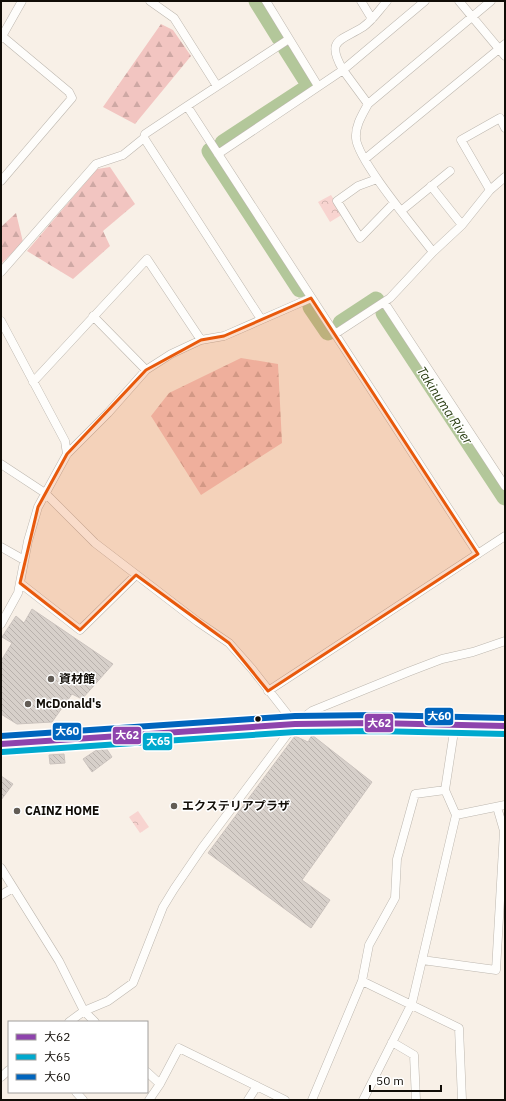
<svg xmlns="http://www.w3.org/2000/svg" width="506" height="1101" font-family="'IBM Plex Sans','Noto Sans JP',sans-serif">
	<defs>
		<pattern id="forest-firs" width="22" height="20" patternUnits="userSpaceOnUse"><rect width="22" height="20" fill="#f2c5c1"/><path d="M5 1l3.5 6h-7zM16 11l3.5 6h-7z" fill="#cea8a4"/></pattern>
		<pattern id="park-crowns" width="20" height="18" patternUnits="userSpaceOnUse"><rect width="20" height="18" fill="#f8d4d0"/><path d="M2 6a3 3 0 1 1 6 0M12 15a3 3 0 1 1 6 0" fill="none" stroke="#d4b5b1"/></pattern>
		<pattern id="building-back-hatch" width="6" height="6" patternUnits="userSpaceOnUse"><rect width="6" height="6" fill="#d7d0ca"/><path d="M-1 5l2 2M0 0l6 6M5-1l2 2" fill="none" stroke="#b8b1ac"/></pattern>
	</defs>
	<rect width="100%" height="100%" fill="#f8f0e7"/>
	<!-- forest -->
	<path fill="url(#forest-firs)" d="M161,24L173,30L191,56L135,124L103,107Z
		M110,167L135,204L103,231L110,246L73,279L27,251L97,169Z
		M16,213L23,242L1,264V227Z
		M241,358L278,364L282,443L201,495L151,416L169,393Z"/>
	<!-- park -->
	<path fill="url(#park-crowns)" d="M331,195L343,214L330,222L318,202Z
		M138,811L149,827L140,833L129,817Z"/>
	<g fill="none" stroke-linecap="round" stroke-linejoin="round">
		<!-- river -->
		<path stroke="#b3c79a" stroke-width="17" d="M257,1L280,38
			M223,143L310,86L286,48
			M210,151L300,289
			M311,307L328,332
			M384,313L505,497
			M341,323L376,300"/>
	</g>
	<!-- building -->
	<path fill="url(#building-back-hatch)" stroke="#cbc3be" d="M32,609L113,664L82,699L72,694L52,722L17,724L1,714V661L12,643L2,637L16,616L24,623Z
		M312,735L372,782L302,880L330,900L311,928L208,853L295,736L308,742Z
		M104,745L112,757L92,772L83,759Z
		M64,754L65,763L50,764L49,755Z
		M1,776L13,784L1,800Z"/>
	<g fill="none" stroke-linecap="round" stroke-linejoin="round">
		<!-- minor casing -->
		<g stroke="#bdb7af" stroke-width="9">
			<path id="minor" d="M150,1L174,18L217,86
				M266,1L318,86
				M361,1L372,19
				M425,1L343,70L368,104L491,1
				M459,1L505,56
				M1,38L22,1
				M289,39L187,106L478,554
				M368,104C362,115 355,126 356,138C357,160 418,232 433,252
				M187,106L145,134L144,138L261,319
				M218,154L343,70C325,39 341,41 363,27C373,20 379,10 387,1
				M365,159L505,44
				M377,179L358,186L337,201L360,238L394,203
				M1,181L72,98L69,92L2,36
				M431,186L462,225
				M490,190L461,140L500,118L505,128
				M401,211L450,171
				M1,272L96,164L123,155L144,138
				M384,302L505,486
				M93,316L146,370
				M1,321L65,441L67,454
				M335,334L390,298L433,252L462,225L490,190L505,177
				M33,382L147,259L201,340
				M1,464L45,493L95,543L198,622L229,643L252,669L295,724
				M1,547L24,560
				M20,583L80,630L136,575
				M1,624L18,593L28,541L38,507L67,454L108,413L146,370L171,354L201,340L224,336L311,298
				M268,691L505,536
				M456,815L505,805
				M1,868L59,961L84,1011L95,1022
				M1,895L13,888
				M422,960L496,970L504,831L497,807
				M362,981L459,1028L462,1100
				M69,1022L84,1011L108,1001L133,983L163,907L174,889L202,848L295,724L312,711L408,672L442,659L473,652L505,641
				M392,1042L414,1055L416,1100
				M147,1072L160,1084
				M1,1077L9,1070
				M76,1092L83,1100
				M149,1100L160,1084L179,1048L285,1100
				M248,1100L257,1086
				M312,1100L362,981L369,945L395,898L397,859L415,794L445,790
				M363,1100L412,1003L456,815L445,790L455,725"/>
		</g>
		<!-- secondary casing -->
		<g stroke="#bdb7af" stroke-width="13">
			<path id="secondary" d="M1,744L295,724L375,723L505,726"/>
		</g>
		<!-- minor -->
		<use href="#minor" stroke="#fefdfb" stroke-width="8"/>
		<!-- secondary -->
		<use href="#secondary" stroke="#fefdfb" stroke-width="12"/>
		<!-- bus-1 casing -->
		<g stroke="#fff" stroke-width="9">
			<path id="bus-1" d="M1,744L295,724L375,723L505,726"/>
		</g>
		<!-- bus-2 casing -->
		<g stroke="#fff" stroke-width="9">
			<path id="bus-2" d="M2,752L295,732L375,731L505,734"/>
		</g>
		<!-- bus-3 casing -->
		<g stroke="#fff" stroke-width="9">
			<path id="bus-3" d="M1,736L295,716L375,715L505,718"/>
		</g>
		<!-- bus-1 -->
		<use href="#bus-1" stroke="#8e44ad" stroke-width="6"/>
		<!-- bus-2 -->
		<use href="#bus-2" stroke="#00a9ce" stroke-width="6"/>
		<!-- bus-3 -->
		<use href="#bus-3" stroke="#0065bd" stroke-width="6"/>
	</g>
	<!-- marked area -->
	<path fill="#e8590c" fill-opacity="0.2" stroke="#e8590c" stroke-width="3" stroke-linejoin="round" d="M311,298L478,554L268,691L229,643L136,575L80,630L20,583L38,507L67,454L146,370L201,340L224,336Z"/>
	<!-- markers -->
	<g fill="#625c55" stroke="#fff" stroke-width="1.5">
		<circle cx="51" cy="679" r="4"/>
		<circle cx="28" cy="704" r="4"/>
		<circle cx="174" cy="806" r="4"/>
		<circle cx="17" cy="811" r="4"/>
	</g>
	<circle fill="#110d07" stroke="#fff" stroke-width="1.5" cx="258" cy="719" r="3.5"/>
	<g text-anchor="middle" stroke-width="3" stroke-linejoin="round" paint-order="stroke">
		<!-- poi labels -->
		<g font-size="12" font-weight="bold" fill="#110d07" stroke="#fff" text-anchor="start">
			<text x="59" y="683">資材館</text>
			<text x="36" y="708">McDonald's</text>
			<text x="182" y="810">エクステリアプラザ</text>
			<text x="25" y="815">CAINZ HOME</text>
		</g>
		<!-- water labels -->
		<g font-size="13" font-style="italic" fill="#283c10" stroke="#fff">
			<text transform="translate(445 405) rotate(57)" y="5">Takinuma River</text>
		</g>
	</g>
	<g stroke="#fff" stroke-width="1.5">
		<rect x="424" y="707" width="30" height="19" rx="4" fill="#0065bd"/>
		<rect x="364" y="713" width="30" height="20" rx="4" fill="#8e44ad"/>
		<rect x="52" y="722" width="30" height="19" rx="4" fill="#0065bd"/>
		<rect x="112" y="726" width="30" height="19" rx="4" fill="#8e44ad"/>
		<rect x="142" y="732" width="31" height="19" rx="4" fill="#00a9ce"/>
	</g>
	<g font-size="11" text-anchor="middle" font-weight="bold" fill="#fff">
		<text x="439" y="720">大60</text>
		<text x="379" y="727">大62</text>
		<text x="67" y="735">大60</text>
		<text x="127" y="739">大62</text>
		<text x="158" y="745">大65</text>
	</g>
	<!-- border -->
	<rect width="506" height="1101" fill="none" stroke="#110d07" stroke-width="4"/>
	<!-- legend -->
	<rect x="8" y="1021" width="140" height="72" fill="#ffffff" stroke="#a09e9c"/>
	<rect x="16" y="1034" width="20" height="6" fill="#8e44ad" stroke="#a09e9c"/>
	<text x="44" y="1041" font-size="12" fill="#110d07">大62</text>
	<rect x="16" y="1054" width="20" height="6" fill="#00a9ce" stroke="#a09e9c"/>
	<text x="44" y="1061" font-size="12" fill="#110d07">大65</text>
	<rect x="16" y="1074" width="20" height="6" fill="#0065bd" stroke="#a09e9c"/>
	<text x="44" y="1081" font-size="12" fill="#110d07">大60</text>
	<!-- scale -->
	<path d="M370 1085v6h71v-6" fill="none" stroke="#110d07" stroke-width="2"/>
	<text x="376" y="1085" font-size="12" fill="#110d07" stroke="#ffffff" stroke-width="3" paint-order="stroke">50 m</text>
</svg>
